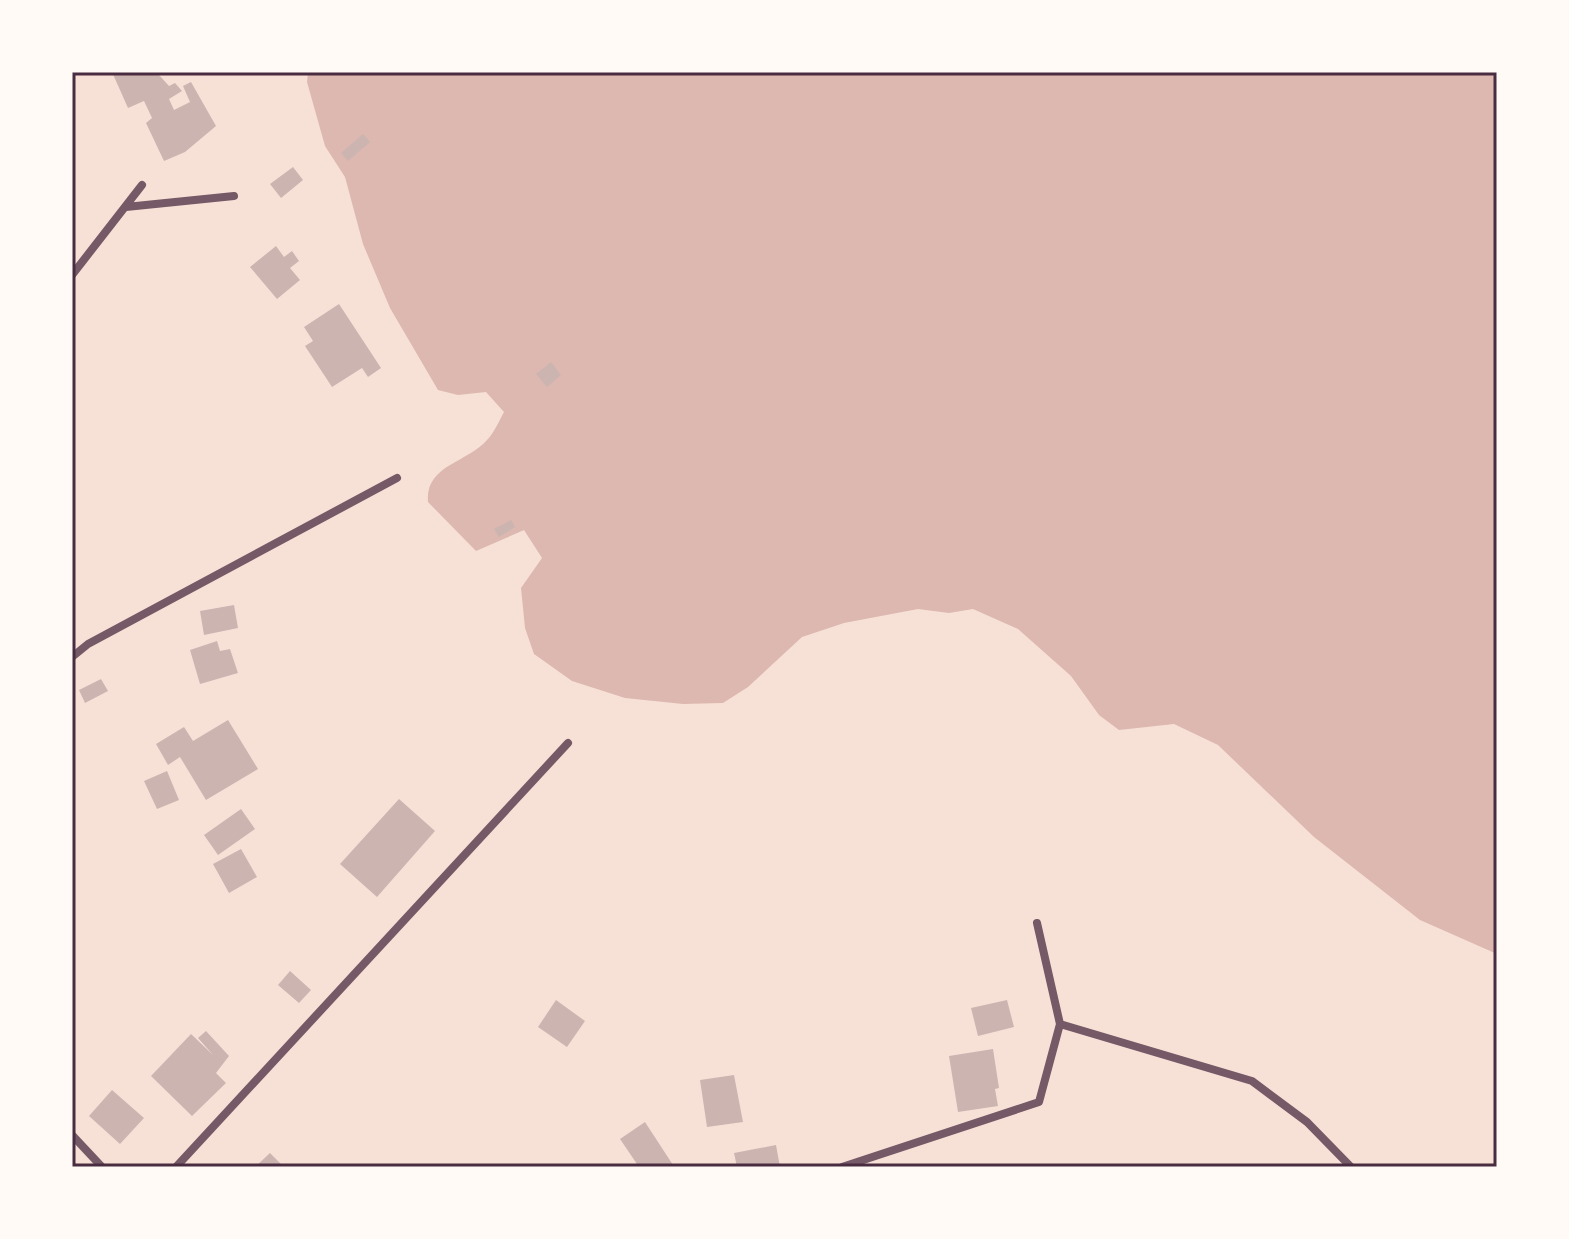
<svg xmlns="http://www.w3.org/2000/svg" width="1569" height="1239" font-family="Helvetica,sans-serif">
	<rect width="100%" height="100%" fill="#f7e1d7"/>
	<!-- water -->
	<path fill="#dcb8b0" d="M308,72H1497V954L1420,920L1314,837L1218,745L1174,724L1119,730L1099,715L1071,676L1018,629L973,609L949,613L918,609L844,623L802,637L748,687L723,703L683,704L625,698L572,681L534,654L525,628L521,588L542,558L524,530L476,551L428,502C425,465 467,463 487,440C494,433 499,421 504,412L486,392L458,395L438,390L390,308L363,244L345,177L325,146L307,82Z"/>
	<!-- building -->
	<path fill="#ccb4b1" d="M112,72H162L159,75L169,86L175,83L182,91L169,99L174,110L190,102L183,86L191,82L216,126L185,152L164,161L146,123L152,118L144,101L128,108Z
		M363,134L370,142L348,161L341,153Z
		M293,167L303,180L281,198L270,184Z
		M276,246L284,257L292,251L299,261L290,268L300,280L277,299L250,267Z
		M339,304L381,368L368,377L362,368L332,387L305,346L313,341L304,327Z
		M551,362L561,375L547,387L536,374Z
		M511,520L515,527L499,537L494,529Z
		M234,605L238,628L204,635L200,611Z
		M217,641L220,651L230,649L238,673L200,684L190,650Z
		M101,679L108,691L85,703L79,690Z
		M228,720L258,769L206,800L180,757L168,765L156,744L184,727L193,741Z
		M167,771L179,800L157,809L144,781Z
		M399,799L435,831L377,897L340,864Z
		M241,809L255,829L218,855L204,835Z
		M241,849L257,877L229,893L213,864Z
		M290,971L311,990L299,1003L278,985Z
		M556,1000L585,1021L567,1047L538,1027Z
		M1007,1000L1014,1027L978,1036L971,1008Z
		M206,1031L229,1056L216,1073L226,1083L192,1116L151,1076L191,1034L213,1055L198,1038Z
		M993,1049L999,1088L995,1089L998,1106L958,1112L949,1056Z
		M734,1075L743,1122L707,1127L700,1080Z
		M112,1090L144,1118L120,1144L89,1116Z
		M645,1122L673,1165L671,1167H639L620,1139Z
		M776,1145L780,1167H737L734,1153Z
		M270,1153L284,1167H255Z"/>
	<g fill="none" stroke-linecap="round" stroke-linejoin="round">
		<!-- minor -->
		<path stroke="#755966" stroke-width="8" d="M126,207L234,196
			M72,275L142,185
			M72,657L88,644L397,478
			M1037,923L1060,1024L1252,1081L1307,1122L1351,1167
			M72,1135L102,1167
			M176,1167L568,743
			M842,1167L1039,1102L1060,1024"/>
	</g>
	<!-- border -->
	<rect width="1569" height="1239" fill="none" stroke="#fffaf5" stroke-width="148"/>
	<rect x="74" y="74" width="1421" height="1091" fill="none" stroke="#4a2c40" stroke-width="3"/>
</svg>
